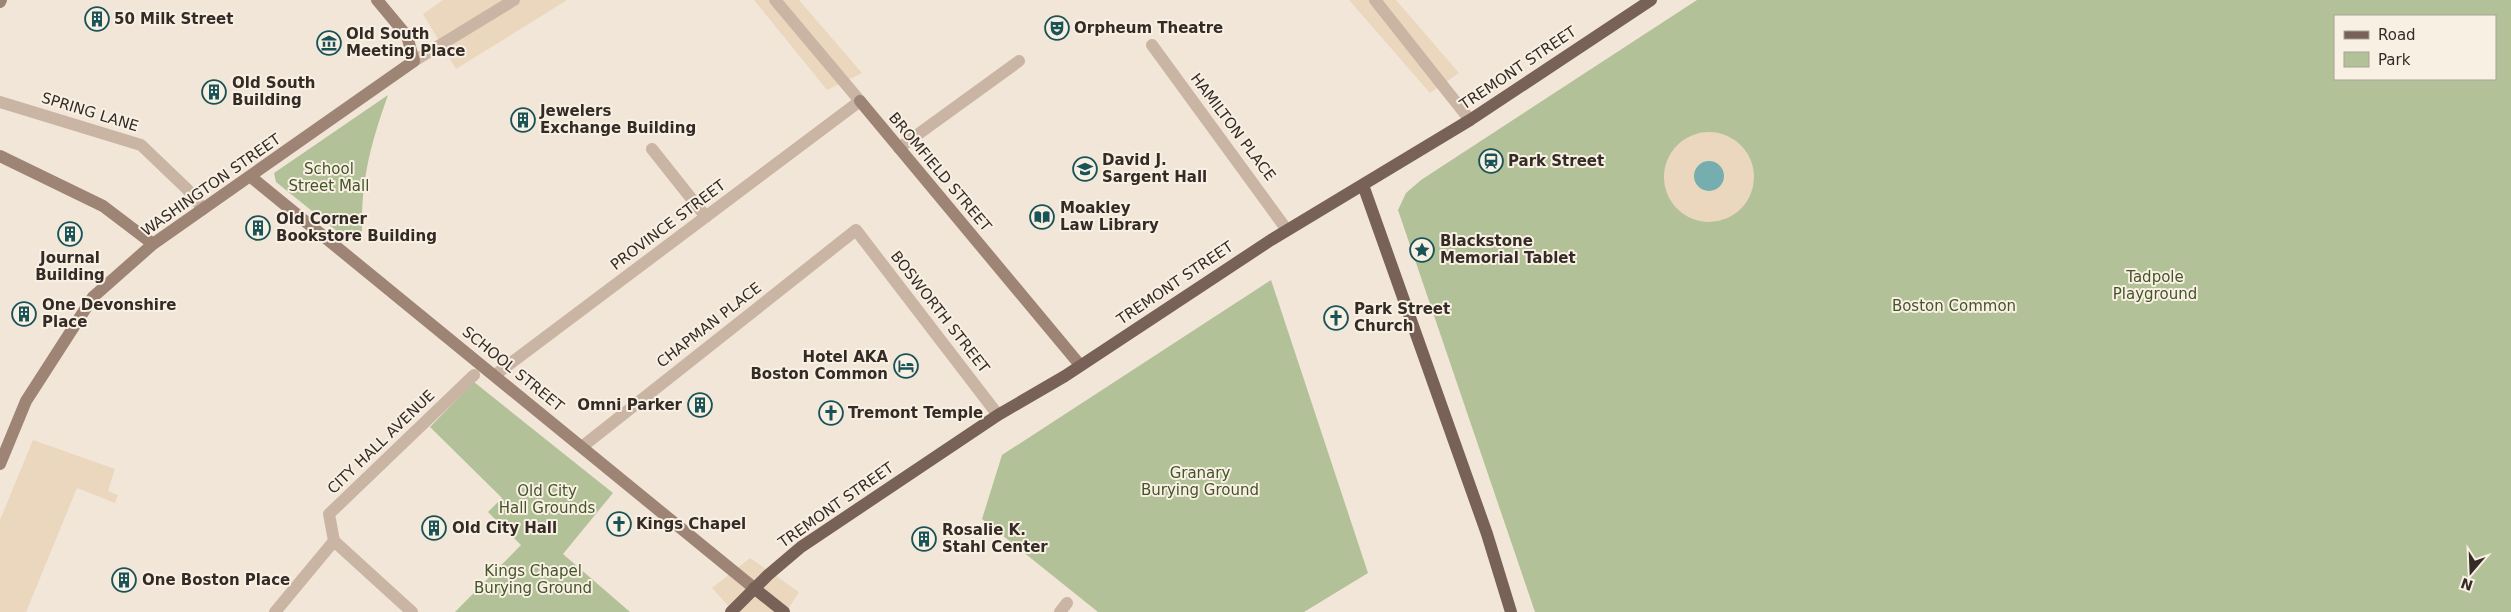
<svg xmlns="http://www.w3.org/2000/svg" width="2511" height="612" font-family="'DejaVu Sans',sans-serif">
	<rect width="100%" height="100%" fill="#f2e6d8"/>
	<!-- green -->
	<path fill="#b3c198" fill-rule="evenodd" d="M1697,0H2511V612H1535L1398,210L1406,193L1421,180ZM2335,16H2495V79H2335Z
		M388,95C371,143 361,179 362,231L352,238L343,236L276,182L274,173Z
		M1271,280L1368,573L1304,612H1098L982,519L1002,455Z
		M474,382L613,493L563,554L630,612H455L521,545L488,512L502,498L430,427Z"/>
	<!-- plaza -->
	<path fill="#ead7be" d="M443,0H567L456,69L423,14Z
		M754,0H799L862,73L827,90Z
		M1349,0H1396L1459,73L1430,93Z
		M1664 177a45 45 0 1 1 90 0a45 45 0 1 1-90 0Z
		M33,440L115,469L108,491L118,495L115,503L77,488L26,612H0V520Z
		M750,558L799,592L786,612H734L712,588Z"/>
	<!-- water -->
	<path fill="#76adaf" d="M1694 176a15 15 0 1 1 30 0a15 15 0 1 1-30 0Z"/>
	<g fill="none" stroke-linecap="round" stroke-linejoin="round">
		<!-- pedestrian -->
		<path stroke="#cab5a4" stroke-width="12" d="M775,0L860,101
			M1375,0L1470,120
			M414,61L514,0
			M0,102L141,145L187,189L203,209
			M334,541L329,514L474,375"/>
		<!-- minor -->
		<path stroke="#cab5a4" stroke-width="12" d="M1152,45L1287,230
			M899,148L1019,61
			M652,149L706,217
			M495,375L860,101
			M583,446L856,230L998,415
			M275,612L334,541L412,612
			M1060,612L1067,603"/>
		<!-- secondary -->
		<path stroke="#9d8475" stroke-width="12" d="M0,2L1,0
			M860,101L1080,365
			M0,156L103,206L153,244
			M251,177L754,588
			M0,464L26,401L93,297L153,244L414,61L407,36L377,0"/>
		<!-- primary -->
		<path stroke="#786156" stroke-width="12" d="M1363,185L1487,534L1511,612
			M754,588L784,612
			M731,612L768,575L801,547L998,415L1065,376L1271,240L1470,120L1651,0"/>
	</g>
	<!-- icons -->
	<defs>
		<g id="building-ring" transform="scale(1.25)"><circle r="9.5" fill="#f9f0e4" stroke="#1a5357" stroke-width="1.5"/><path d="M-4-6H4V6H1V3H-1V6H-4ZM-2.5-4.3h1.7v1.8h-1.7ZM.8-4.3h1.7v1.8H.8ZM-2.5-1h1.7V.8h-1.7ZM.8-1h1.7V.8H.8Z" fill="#1a5357"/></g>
		<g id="theatre-ring" transform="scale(1.25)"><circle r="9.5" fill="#f9f0e4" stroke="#1a5357" stroke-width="1.5"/><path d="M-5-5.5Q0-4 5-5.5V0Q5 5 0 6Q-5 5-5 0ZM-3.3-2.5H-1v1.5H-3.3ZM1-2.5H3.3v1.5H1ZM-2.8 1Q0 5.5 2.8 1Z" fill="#1a5357"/></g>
		<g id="museum-ring" transform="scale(1.25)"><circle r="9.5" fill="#f9f0e4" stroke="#1a5357" stroke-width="1.5"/><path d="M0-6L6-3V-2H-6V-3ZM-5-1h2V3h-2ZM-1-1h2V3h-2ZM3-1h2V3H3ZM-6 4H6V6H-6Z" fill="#1a5357"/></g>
		<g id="station-ring" transform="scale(1.25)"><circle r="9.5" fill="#f9f0e4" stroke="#1a5357" stroke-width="1.5"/><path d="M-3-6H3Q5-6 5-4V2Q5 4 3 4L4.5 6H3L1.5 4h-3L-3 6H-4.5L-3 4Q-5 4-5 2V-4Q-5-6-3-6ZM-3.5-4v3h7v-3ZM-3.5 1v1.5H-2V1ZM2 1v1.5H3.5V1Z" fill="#1a5357"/></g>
		<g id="university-ring" transform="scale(1.25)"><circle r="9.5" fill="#f9f0e4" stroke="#1a5357" stroke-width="1.5"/><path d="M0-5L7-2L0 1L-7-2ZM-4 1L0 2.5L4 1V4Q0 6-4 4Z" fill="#1a5357"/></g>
		<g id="library-ring" transform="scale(1.25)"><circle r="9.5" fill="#f9f0e4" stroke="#1a5357" stroke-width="1.5"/><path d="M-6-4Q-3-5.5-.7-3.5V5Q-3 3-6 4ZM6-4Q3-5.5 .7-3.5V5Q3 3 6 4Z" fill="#1a5357"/></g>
		<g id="sight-ring" transform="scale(1.25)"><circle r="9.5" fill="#f9f0e4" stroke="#1a5357" stroke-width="1.5"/><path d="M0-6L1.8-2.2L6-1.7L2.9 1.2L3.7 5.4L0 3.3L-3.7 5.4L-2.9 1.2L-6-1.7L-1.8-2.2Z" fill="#1a5357"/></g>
		<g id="church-ring" transform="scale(1.25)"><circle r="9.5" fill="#f9f0e4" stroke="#1a5357" stroke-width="1.5"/><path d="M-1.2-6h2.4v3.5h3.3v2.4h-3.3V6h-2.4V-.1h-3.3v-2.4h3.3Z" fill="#1a5357"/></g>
		<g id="hotel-ring" transform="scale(1.25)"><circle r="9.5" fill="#f9f0e4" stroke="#1a5357" stroke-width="1.5"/><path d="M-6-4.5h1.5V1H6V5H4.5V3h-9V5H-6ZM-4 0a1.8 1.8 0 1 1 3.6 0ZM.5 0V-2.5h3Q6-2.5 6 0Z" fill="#1a5357"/></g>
	</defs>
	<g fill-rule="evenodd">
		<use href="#building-ring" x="97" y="19"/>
		<use href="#theatre-ring" x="1057" y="28"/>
		<use href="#museum-ring" x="329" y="43"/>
		<use href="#building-ring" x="214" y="92"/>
		<use href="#building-ring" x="523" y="120"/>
		<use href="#station-ring" x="1491" y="161"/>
		<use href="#university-ring" x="1085" y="169"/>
		<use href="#library-ring" x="1042" y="217"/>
		<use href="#building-ring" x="258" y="228"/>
		<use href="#building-ring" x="70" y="234"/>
		<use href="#sight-ring" x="1422" y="250"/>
		<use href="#building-ring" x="24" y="314"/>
		<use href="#church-ring" x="1336" y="318"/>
		<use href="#hotel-ring" x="906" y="366"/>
		<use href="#building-ring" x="700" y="405"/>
		<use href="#church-ring" x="831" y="413"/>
		<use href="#church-ring" x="619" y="524"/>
		<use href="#building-ring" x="434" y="528"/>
		<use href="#building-ring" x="924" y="539"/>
		<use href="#building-ring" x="124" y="580"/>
	</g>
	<g text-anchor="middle" stroke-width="4" stroke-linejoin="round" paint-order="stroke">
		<!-- poi labels -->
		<g font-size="15" font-weight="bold" fill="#352b26" stroke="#f9f0e4" text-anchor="start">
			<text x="114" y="24">50 Milk Street</text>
			<text x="1074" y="33">Orpheum Theatre</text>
			<text x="346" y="39">Old South<tspan x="346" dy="17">Meeting Place</tspan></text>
			<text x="232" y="88">Old South<tspan x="232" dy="17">Building</tspan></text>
			<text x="540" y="116">Jewelers<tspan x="540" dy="17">Exchange Building</tspan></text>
			<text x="1102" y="165">David J.<tspan x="1102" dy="17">Sargent Hall</tspan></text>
			<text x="1508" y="166">Park Street</text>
			<text x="1060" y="213">Moakley<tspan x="1060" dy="17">Law Library</tspan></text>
			<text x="276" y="224">Old Corner<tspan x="276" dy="17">Bookstore Building</tspan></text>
			<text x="1440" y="246">Blackstone<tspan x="1440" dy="17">Memorial Tablet</tspan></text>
			<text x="70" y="263" text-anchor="middle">Journal<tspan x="70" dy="17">Building</tspan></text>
			<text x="42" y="310">One Devonshire<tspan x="42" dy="17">Place</tspan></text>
			<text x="1354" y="314">Park Street<tspan x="1354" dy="17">Church</tspan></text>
			<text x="888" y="362" text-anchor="end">Hotel AKA<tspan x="888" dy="17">Boston Common</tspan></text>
			<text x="682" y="410" text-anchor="end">Omni Parker</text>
			<text x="848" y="418">Tremont Temple</text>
			<text x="636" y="529">Kings Chapel</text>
			<text x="452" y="533">Old City Hall</text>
			<text x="942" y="535">Rosalie K.<tspan x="942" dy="17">Stahl Center</tspan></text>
			<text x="142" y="585">One Boston Place</text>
		</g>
		<!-- street labels -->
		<g font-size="15" fill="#352b26" stroke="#f9f0e4">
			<text transform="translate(1518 68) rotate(-34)" y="5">TREMONT STREET</text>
			<text transform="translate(90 112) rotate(17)" y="5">SPRING LANE</text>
			<text transform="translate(1233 127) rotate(53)" y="5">HAMILTON PLACE</text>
			<text transform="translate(940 172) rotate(50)" y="5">BROMFIELD STREET</text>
			<text transform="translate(211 185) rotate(-35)" y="5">WASHINGTON STREET</text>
			<text transform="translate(668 225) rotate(-37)" y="5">PROVINCE STREET</text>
			<text transform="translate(1175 283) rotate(-34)" y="5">TREMONT STREET</text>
			<text transform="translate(940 312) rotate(52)" y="5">BOSWORTH STREET</text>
			<text transform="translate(709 325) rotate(-38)" y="5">CHAPMAN PLACE</text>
			<text transform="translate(513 369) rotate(39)" y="5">SCHOOL STREET</text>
			<text transform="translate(381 442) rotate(-44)" y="5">CITY HALL AVENUE</text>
			<text transform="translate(836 505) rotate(-35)" y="5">TREMONT STREET</text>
		</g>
		<!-- park labels -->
		<g font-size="15" fill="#445429" stroke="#f9f0e4">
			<text x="329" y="174">School<tspan x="329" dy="17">Street Mall</tspan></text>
			<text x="2155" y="282">Tadpole<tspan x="2155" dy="17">Playground</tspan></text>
			<text x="1954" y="311">Boston Common</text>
			<text x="1200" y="478">Granary<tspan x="1200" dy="17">Burying Ground</tspan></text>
			<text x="547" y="496">Old City<tspan x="547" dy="17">Hall Grounds</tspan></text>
			<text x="533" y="576">Kings Chapel<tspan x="533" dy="17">Burying Ground</tspan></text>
		</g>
	</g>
	<!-- legend -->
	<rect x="2334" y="15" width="162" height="65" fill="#f9f0e4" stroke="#aba198"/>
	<rect x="2344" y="31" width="25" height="8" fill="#786156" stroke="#aba198"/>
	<text x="2378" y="40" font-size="15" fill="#352b26">Road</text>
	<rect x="2344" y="52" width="25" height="15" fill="#b3c198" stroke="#aba198"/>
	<text x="2378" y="65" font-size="15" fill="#352b26">Park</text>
	<!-- north arrow -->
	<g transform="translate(2471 572) rotate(199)" stroke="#f9f0e4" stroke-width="4" paint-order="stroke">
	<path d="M0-4L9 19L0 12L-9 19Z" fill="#352b26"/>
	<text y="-8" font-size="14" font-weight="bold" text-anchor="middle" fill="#352b26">N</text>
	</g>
</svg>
